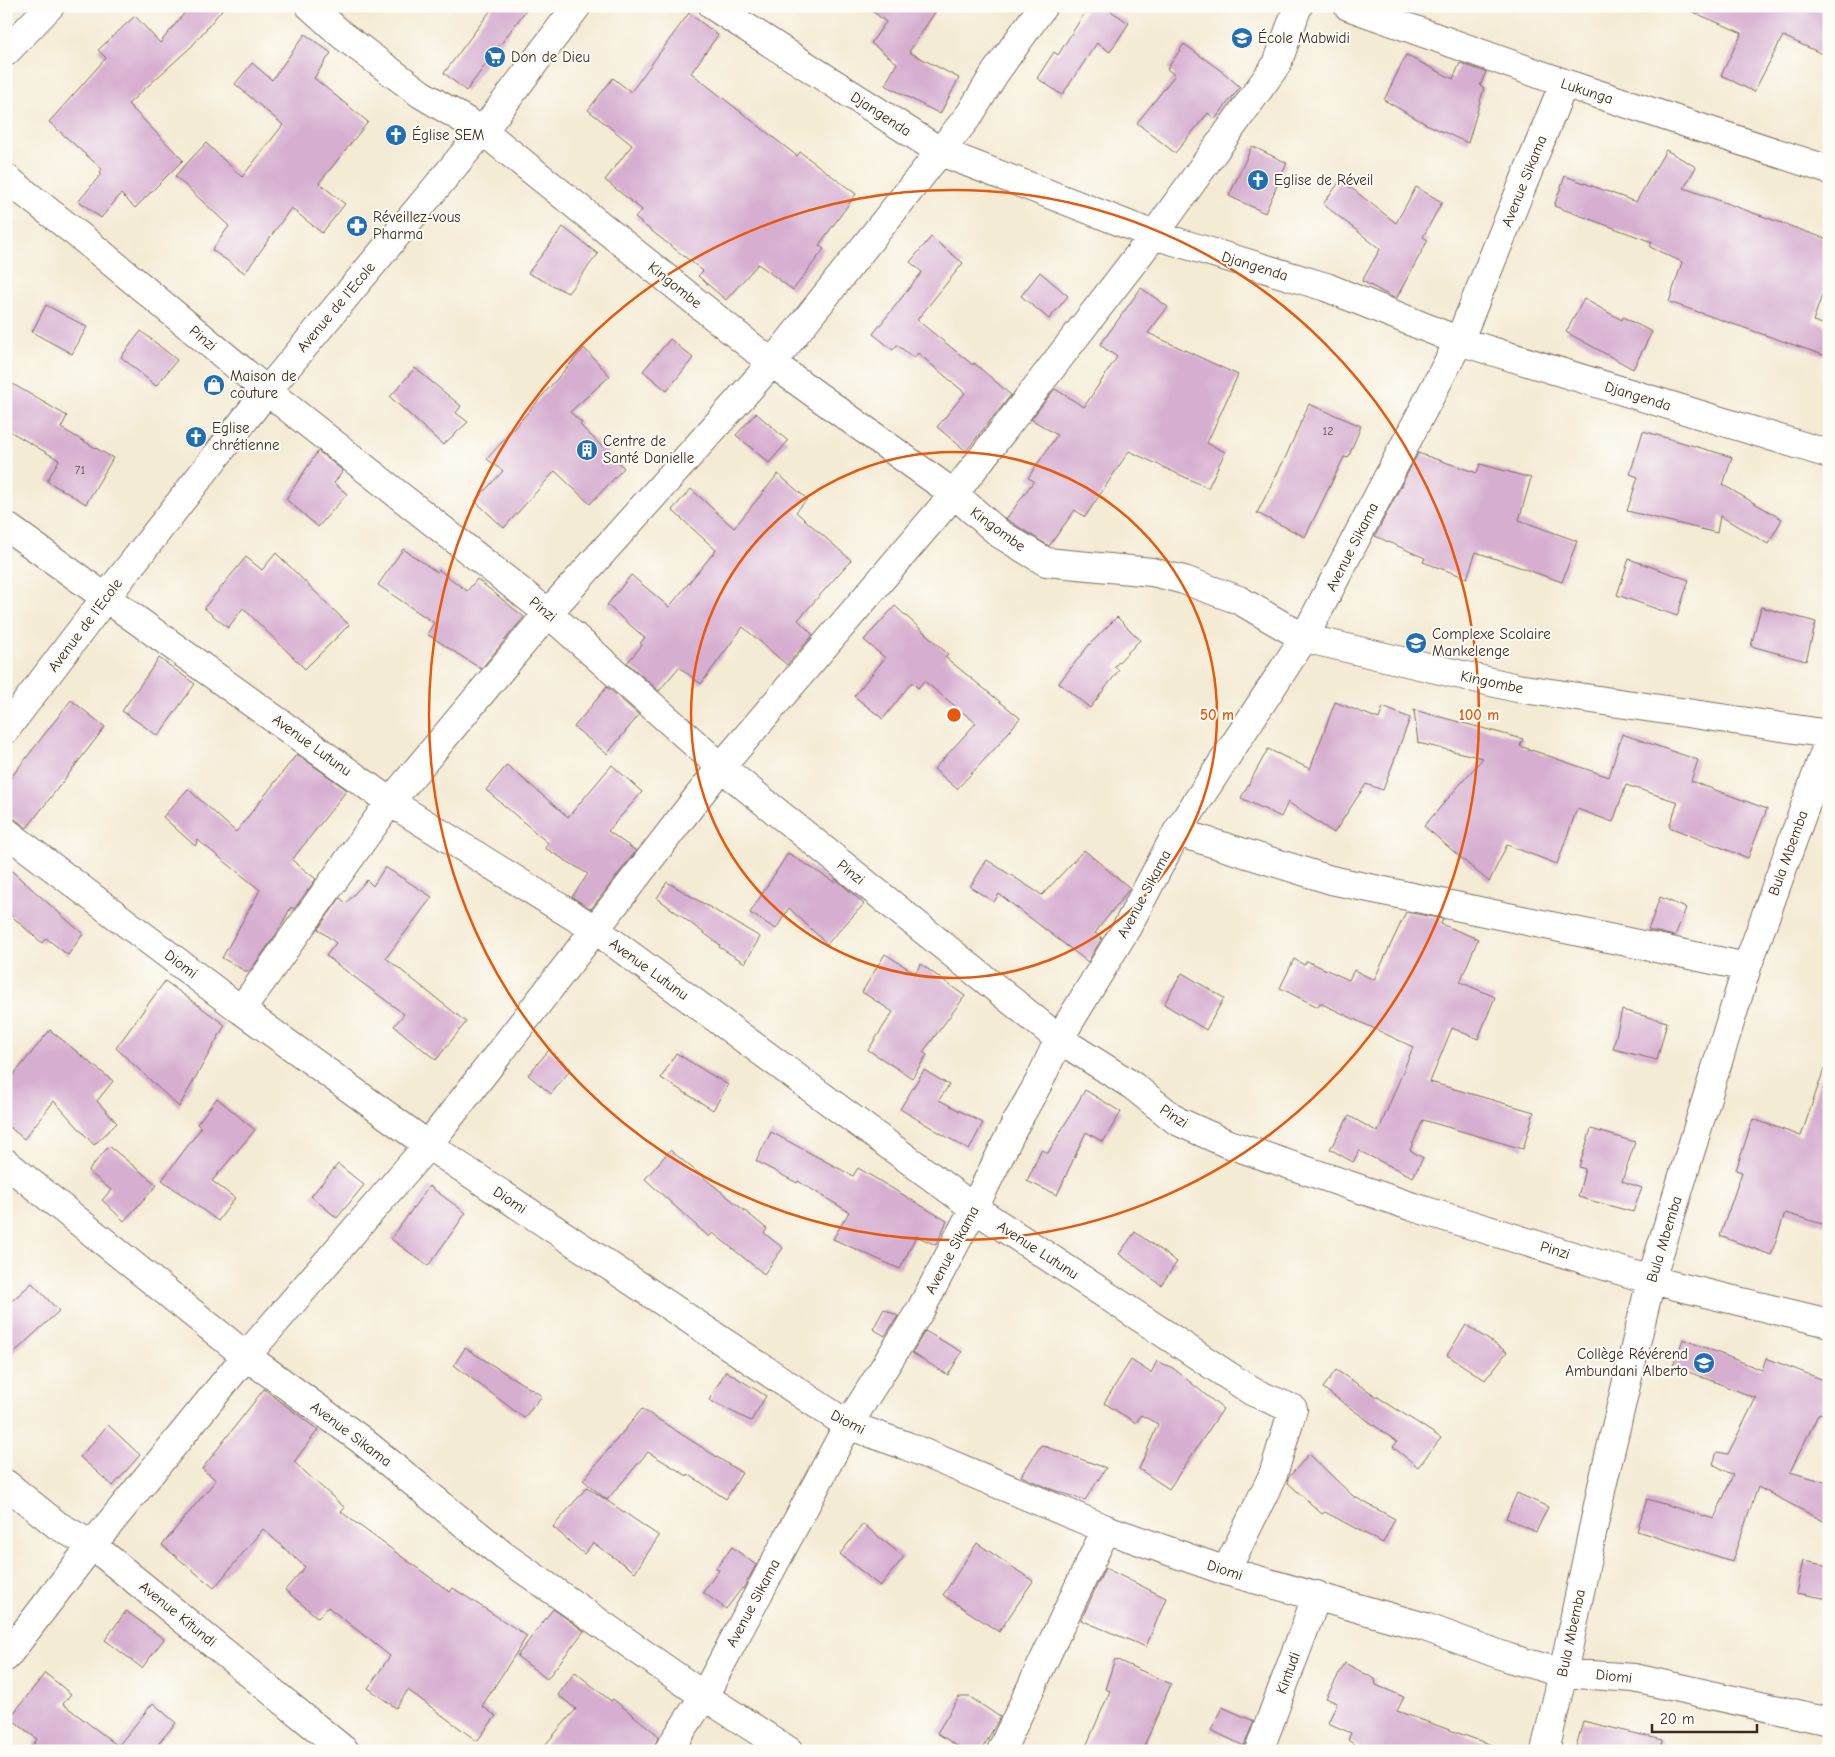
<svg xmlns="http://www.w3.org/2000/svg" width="1835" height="1757" font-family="'Comic Neue',sans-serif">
	<rect width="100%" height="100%" fill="#fdfcf7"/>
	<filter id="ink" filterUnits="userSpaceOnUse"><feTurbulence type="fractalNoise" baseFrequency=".02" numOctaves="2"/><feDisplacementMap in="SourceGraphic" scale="10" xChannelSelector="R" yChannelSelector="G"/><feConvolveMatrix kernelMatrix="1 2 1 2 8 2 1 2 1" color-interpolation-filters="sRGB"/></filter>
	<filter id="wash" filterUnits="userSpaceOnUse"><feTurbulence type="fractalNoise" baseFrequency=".0096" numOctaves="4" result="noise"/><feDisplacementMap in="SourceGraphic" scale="20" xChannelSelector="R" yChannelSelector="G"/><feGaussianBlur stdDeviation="1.12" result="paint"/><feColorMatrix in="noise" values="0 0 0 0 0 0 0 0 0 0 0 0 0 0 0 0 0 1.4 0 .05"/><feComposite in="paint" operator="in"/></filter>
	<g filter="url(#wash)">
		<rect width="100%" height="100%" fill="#f4ebd4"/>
		<g id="blocks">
			<!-- building -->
			<path fill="#d6aed0" d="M190,6H225L192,46L128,104L183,160L135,208L121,194L101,218L79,201L101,174L100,172L102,169L49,122L106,58L98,50L135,16L160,43Z
				M494,6H529L466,91L444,73Z
				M866,6H939L909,52L959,78L940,114L885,85L897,63L871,43L886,22Z
				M1089,6H1103L1129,23L1110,52L1097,43L1062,95L1037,78L1054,52L1058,55Z
				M1679,6H1809L1829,15V57L1783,36L1754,92L1721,75L1742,33Z
				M689,13L718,35L691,73L797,156L800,152L856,194L819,245L824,249L793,290L758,264L726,300L698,276L703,271L635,218L642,210L605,180L632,145L588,110L613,78L631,92Z
				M305,34L331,53L314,78L368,122L319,183L345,204L322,233L291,208L245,273L212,250L229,226L175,176L206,143L242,177L283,125L235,84L252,63L272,80Z
				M1184,44L1224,73L1240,87L1215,119L1208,113L1175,153L1137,123L1175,75L1167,69Z
				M1406,55L1453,79L1460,63L1486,72L1480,86L1484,88L1468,143L1426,124L1384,100Z
				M1252,146L1287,163L1265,213L1229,196Z
				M1666,150L1696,167L1684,188L1829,240V275L1813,321L1829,326V357L1669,302L1682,262L1650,247L1652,242L1554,206L1565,176L1636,202Z
				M1341,180L1396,223L1416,187L1442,202L1423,237L1428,240L1396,299L1362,281L1380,249L1323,204Z
				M563,227L598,254L568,293L528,273Z
				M931,237L963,263L917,320L973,365L974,363L1011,395L966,451L937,427L965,393L918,353L914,358L897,345L893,350L873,334L922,272L910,262Z
				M1040,272L1068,296L1049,319L1021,296Z
				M1141,288L1168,307L1148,333L1238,375L1207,443L1225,452L1208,488L1129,451L1085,517L1075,510L1049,546L1006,519L1034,481L1028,478L1057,435L1031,419L1055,389L1084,407L1117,357L1100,345Z
				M1584,299L1622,320L1623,317L1652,332L1633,369L1566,332Z
				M46,305L87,327L72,354L32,332Z
				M141,331L177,360L156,386L121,357Z
				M670,339L693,358L667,391L643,371Z
				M584,348L610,376L570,412L582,423L580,425L624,468L590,504L555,471L504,528L475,501L503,471L487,459Z
				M415,368L461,406L456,413L468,422L443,445L390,397Z
				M6,380L67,416L61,428L113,458L86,504L47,481L59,460L6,429Z
				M1309,404L1361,426L1348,458L1344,457L1305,537L1257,513L1286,456Z
				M756,413L788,441L769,463L736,435Z
				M1643,431L1732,457L1723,485L1782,519L1768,544L1720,516L1717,533L1627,511L1638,477L1630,474Z
				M318,451L343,471L334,483L347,494L318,527L286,499Z
				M1418,453L1477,473L1480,464L1531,478L1519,520L1577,541L1562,582L1476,552L1467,578L1423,562L1425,558L1375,536Z
				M778,474L807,499L796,512L851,560L798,620L813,635L787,665L743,627L701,684L679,667L659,691L627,663L642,645L640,643L645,638L607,605L631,575L669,607L716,550L672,510L691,489L734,528Z
				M403,549L437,572L439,570L467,591L477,579L524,617L481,669L427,634L434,623L378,585Z
				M276,553L349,625L305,669L243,608L228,628L204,608L246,557L262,570Z
				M1629,559L1689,580L1677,616L1617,595Z
				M895,606L948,654L945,657L1020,718L1000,743L957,789L934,769L976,723L924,681L918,688L912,682L883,719L854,696L885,658L864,640Z
				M1761,607L1816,622L1806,661L1751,646Z
				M1117,617L1140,640L1114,667L1119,670L1090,708L1059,683L1089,645Z
				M159,658L195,684L158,736L122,711Z
				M607,687L639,715L607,754L574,727Z
				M71,700L105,727L27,828L15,819L6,817V784Z
				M1335,702L1379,719L1383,707L1410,718L1383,790L1366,784L1334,833L1288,802L1281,817L1241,798L1268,749L1310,769Z
				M1414,710L1523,739L1520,746L1609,777L1622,734L1698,760L1691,781L1767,809L1748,858L1669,827L1678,802L1626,785L1613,822L1577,809L1557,864L1507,845L1489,882L1424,826L1483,758L1418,743Z
				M297,754L347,790L292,860L316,879L294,909L291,907L277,933L250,971H245L222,958L260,890L198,840L195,846L163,817L188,789L236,832Z
				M507,765L568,817L612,765L642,792L608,831L636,851L591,909L572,897L588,874L545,848L548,843L486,790Z
				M1084,850L1130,888L1095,933L1102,938L1088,962L999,894L994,902L970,887L987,860L1042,895Z
				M788,853L834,882L836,879L864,904L827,944L789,908L776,929L750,913Z
				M6,866L83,934L68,955L46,938L42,943L6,911Z
				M385,867L432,897L386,958L466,1022L436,1060L394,1026L404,1014L326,956L336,943L318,929L340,898L346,903L367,880L373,886Z
				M667,882L760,937L745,963L719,947L720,945L657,898Z
				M1660,897L1686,908L1675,936L1648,930Z
				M1406,912L1443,919L1441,924L1478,939L1460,982L1495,997L1478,1039L1452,1028L1430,1082L1534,1112L1523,1149L1423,1120L1410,1150L1423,1158L1413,1177L1359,1151L1353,1162L1330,1149L1349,1116L1378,1132L1413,1047L1320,1003L1318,1007L1280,988L1294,959L1304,965L1307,961L1349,980L1354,970L1374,980Z
				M885,954L915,973L921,964L965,996L923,1052L927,1055L912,1078L868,1050L893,1012L862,992Z
				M1182,973L1224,998L1206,1030L1164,1004Z
				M165,981L225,1025L179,1107L116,1048Z
				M1622,1010L1667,1022L1657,1060L1613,1049Z
				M50,1030L113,1081L97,1101L117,1123L94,1145L54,1101L24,1139L6,1124V1084Z
				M549,1050L571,1069L551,1094L528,1075Z
				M676,1053L728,1085L713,1110L661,1078Z
				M1824,1069L1829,1070V1226L1785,1213L1771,1255L1720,1236L1742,1172L1736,1170L1753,1119L1801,1136Z
				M924,1070L949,1085L939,1100L983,1123L969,1150L900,1109Z
				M1085,1090L1121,1112L1103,1142L1086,1132L1057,1195L1027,1181L1041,1150L1048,1153Z
				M217,1098L255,1130L212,1181L235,1198L218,1221L162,1180L201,1128L197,1124Z
				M1591,1129L1635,1142L1622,1181L1642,1188L1633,1212L1578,1197L1585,1169L1579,1167Z
				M771,1132L853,1176L858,1168L947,1221L936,1245L916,1236L900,1269L833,1239L849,1212L798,1181L797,1183L756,1161Z
				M109,1146L157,1185L124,1221L102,1200L111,1190L88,1171Z
				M670,1150L767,1229L764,1233L783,1248L764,1274L713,1233L709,1237L645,1179Z
				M338,1164L364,1185L337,1218L311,1196Z
				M429,1186L466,1213L428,1266L391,1239Z
				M1135,1232L1177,1262L1161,1285L1119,1254Z
				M32,1283L59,1311L6,1360V1306Z
				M884,1309L898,1316L885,1336L873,1329Z
				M1466,1325L1507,1352L1485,1380L1447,1355Z
				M925,1331L962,1352L948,1375L912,1353Z
				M1683,1339L1762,1370L1766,1358L1829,1382V1417L1819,1413L1790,1472L1829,1483V1524L1758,1487L1732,1561L1637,1531L1647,1499L1714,1519L1733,1475L1713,1464L1717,1452L1728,1454L1756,1398L1673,1366Z
				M465,1348L542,1396L524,1418L454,1365Z
				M1131,1360L1151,1373L1157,1361L1173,1368L1223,1409L1169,1489L1139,1469L1158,1424L1141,1415L1136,1423L1104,1403Z
				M1336,1370L1441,1438L1418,1467L1393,1447L1397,1442L1323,1388Z
				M726,1371L766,1396L751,1421L709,1400Z
				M264,1389L318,1430L294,1462L345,1508L341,1512L450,1592L453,1588L527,1636L482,1706L496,1716L477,1741L408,1690L396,1708L368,1688L390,1656L328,1607L318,1618L285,1590L305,1567L263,1529L214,1588L162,1545L216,1480L202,1469Z
				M642,1409L742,1473L726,1499L688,1474L687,1476L648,1452L607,1500L583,1480Z
				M108,1425L140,1455L113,1486L80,1457Z
				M1041,1445L1106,1468L1085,1500L1053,1490L1021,1476Z
				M1309,1454L1353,1496L1395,1519L1383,1543L1325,1512L1322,1514L1287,1482L1289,1477Z
				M587,1487L659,1536L635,1572L593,1543L584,1554L553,1527Z
				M1517,1493L1548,1507L1536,1532L1506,1518Z
				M863,1524L904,1557L880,1586L840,1554Z
				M977,1543L1033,1581L999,1632L943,1595Z
				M732,1547L756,1565L743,1589L742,1588L726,1609L703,1592L719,1570L716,1568Z
				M1803,1561L1829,1566V1599L1796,1593Z
				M1105,1568L1166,1598L1146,1647L1081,1620Z
				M553,1609L584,1631L547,1679L517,1656Z
				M126,1611L164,1639L142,1668L105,1640Z
				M1115,1659L1171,1684L1142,1751H1084L1110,1691L1105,1689Z
				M1345,1663L1375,1679L1376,1685L1404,1697L1397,1711L1497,1747L1496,1751H1363L1348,1740L1351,1733L1328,1723L1337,1703L1326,1698Z
				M575,1672L611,1701L613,1699L659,1736L652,1751H540L576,1709L558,1695Z
				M45,1673L71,1694L63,1704L118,1746L153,1703L176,1723L152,1751H29L37,1739L10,1718Z
				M959,1697H970L1000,1717L981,1751H965L937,1733Z
				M1222,1707L1254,1721L1244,1746L1211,1730Z
				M1583,1721L1663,1740L1661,1751H1575Z"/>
		</g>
	</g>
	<g filter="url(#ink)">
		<use href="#blocks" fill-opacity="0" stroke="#7c6e5e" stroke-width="1"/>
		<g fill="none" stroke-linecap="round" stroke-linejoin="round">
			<!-- minor casing -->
			<g stroke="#7c6e5e" stroke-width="30">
				<path id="minor" d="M310,6L342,35L421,94L483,131L772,363L954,494L1000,534L1046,562L1152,572L1184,580L1239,600L1304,638L1517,688L1829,734
					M713,6L941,152L1154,235L1326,287L1459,341L1829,454
					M1348,6L1564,83L1829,170
					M6,52L50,6
					M6,178L86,241L267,391L548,613L721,767L1059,1039L1133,1086L1177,1121L1226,1143L1413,1207L1651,1280L1829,1323
					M6,526L390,802L596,930L974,1208L1253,1392L1293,1409L1273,1475L1226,1571
					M6,729L106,597L267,391L483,131L577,6
					M6,832L241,1010L428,1145L848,1425L907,1446L1106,1529L1226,1571L1425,1627L1509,1658L1563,1673L1634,1678L1829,1721
					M1177,832L1331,880L1747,967
					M241,1010L390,802L548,613L772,363L970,114L995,73L1043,6
					M6,1163L246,1356L360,1439L504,1556L704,1696L789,1751
					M6,1484L57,1525L92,1545L345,1751
					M6,1657L92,1545L246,1356L428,1145L721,767L954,494L1154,235L1277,64L1298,6
					M668,1751L704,1696L848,1425L921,1309L974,1208L1015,1125L1039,1082L1059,1039L1126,929L1177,832L1304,638L1459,341L1564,83
					M1001,1751L1106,1529
					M1259,1751L1317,1595
					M1545,1751L1563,1673L1602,1486L1651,1280L1747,967L1829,740"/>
			</g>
			<!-- minor -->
			<use href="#minor" stroke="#fff" stroke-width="28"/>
		</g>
	</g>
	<!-- distance rings -->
	<g fill="none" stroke="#e8590c" stroke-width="2.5">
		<circle cx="954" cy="715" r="263"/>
		<circle cx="954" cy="715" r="525"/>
	</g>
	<!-- icons -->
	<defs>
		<g id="school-disc" transform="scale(1.125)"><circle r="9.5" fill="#1f6fb2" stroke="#fdfcf7"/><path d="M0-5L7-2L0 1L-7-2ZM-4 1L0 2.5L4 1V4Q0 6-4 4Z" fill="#fff"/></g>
		<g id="supermarket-disc" transform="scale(1.125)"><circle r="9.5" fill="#1f6fb2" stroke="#fdfcf7"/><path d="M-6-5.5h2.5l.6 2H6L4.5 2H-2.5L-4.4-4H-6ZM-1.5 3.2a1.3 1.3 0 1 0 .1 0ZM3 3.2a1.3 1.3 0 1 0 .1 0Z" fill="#fff"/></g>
		<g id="church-disc" transform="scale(1.125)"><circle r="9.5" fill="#1f6fb2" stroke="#fdfcf7"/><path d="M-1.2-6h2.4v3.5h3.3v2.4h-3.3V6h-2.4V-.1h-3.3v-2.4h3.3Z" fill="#fff"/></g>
		<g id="pharmacy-disc" transform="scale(1.125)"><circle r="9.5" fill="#1f6fb2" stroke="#fdfcf7"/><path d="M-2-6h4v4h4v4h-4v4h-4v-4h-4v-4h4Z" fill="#fff"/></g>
		<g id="shop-disc" transform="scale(1.125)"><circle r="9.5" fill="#1f6fb2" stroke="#fdfcf7"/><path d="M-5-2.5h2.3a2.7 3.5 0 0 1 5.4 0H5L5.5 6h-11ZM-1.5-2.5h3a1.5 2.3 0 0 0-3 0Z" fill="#fff"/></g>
		<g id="building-disc" transform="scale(1.125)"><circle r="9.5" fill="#1f6fb2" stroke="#fdfcf7"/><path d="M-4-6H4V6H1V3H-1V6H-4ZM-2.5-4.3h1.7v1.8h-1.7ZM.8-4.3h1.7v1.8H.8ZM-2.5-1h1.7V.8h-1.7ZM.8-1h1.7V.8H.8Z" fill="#fff"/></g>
	</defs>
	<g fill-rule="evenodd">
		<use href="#school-disc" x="1242" y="38"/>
		<use href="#supermarket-disc" x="495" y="57"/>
		<use href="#church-disc" x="396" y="135"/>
		<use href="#church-disc" x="1258" y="180"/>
		<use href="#pharmacy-disc" x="357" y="226"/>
		<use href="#shop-disc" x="214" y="385"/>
		<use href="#church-disc" x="196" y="437"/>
		<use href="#building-disc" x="587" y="450"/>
		<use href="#school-disc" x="1416" y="643"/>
		<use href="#school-disc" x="1704" y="1363"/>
	</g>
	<g text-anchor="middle" stroke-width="4" stroke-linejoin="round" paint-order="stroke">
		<!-- number labels -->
		<g font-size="12" fill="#624b4a">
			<text x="1328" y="435">12</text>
			<text x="80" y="474">71</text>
		</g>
		<!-- poi labels -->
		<g font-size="15" fill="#3b2a1e" stroke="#fdfcf7" text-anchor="start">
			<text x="1258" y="43">École Mabwidi</text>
			<text x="511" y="62">Don de Dieu</text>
			<text x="412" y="140">Église SEM</text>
			<text x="1274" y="185">Eglise de Réveil</text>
			<text x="373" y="222">Réveillez-vous<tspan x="373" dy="17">Pharma</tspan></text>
			<text x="230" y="381">Maison de<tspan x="230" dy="17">couture</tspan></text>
			<text x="212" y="433">Eglise<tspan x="212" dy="17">chrétienne</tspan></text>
			<text x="603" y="446">Centre de<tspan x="603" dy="17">Santé Danielle</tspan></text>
			<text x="1432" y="639">Complexe Scolaire<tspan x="1432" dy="17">Mankelenge</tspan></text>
			<text x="1688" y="1359" text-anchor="end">Collège Révérend<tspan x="1688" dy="17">Ambundani Alberto</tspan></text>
		</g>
		<!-- street labels -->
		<g font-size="15" fill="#3b2a1e" stroke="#fdfcf7">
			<text transform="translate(1587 91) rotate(18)" y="5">Lukunga</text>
			<text transform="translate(881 114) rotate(33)" y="5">Djangenda</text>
			<text transform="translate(1524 181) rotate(-68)" y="5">Avenue Sikama</text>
			<text transform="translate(1255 266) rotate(17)" y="5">Djangenda</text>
			<text transform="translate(675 285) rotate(39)" y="5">Kingombe</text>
			<text transform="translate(336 307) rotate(-50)" y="5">Avenue de l'Ecole</text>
			<text transform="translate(203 338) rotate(40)" y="5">Pinzi</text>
			<text transform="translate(1638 396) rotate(17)" y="5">Djangenda</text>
			<text transform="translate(998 529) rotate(36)" y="5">Kingombe</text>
			<text transform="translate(1352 547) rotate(-63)" y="5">Avenue Sikama</text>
			<text transform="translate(543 609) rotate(39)" y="5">Pinzi</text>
			<text transform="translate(85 625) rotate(-53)" y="5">Avenue de l'Ecole</text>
			<text transform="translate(1492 682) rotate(12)" y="5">Kingombe</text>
			<text transform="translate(312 745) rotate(36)" y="5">Avenue Lutunu</text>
			<text transform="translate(1788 853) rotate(-70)" y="5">Bula Mbemba</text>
			<text transform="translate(851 872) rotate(39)" y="5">Pinzi</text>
			<text transform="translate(1144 894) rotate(-62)" y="5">Avenue Sikama</text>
			<text transform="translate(181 964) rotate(37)" y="5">Diomi</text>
			<text transform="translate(649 969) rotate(36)" y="5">Avenue Lutunu</text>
			<text transform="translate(1174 1116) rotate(33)" y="5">Pinzi</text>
			<text transform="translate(510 1200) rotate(34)" y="5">Diomi</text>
			<text transform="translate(1664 1239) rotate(-73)" y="5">Bula Mbemba</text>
			<text transform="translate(952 1250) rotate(-62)" y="5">Avenue Sikama</text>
			<text transform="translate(1038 1250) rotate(33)" y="5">Avenue Lutunu</text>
			<text transform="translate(1555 1250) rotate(17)" y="5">Pinzi</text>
			<text transform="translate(848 1422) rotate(27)" y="5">Diomi</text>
			<text transform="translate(351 1434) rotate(37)" y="5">Avenue Sikama</text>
			<text transform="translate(1225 1570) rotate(18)" y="5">Diomi</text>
			<text transform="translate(753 1603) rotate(-62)" y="5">Avenue Sikama</text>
			<text transform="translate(178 1614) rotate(39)" y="5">Avenue Kitundi</text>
			<text transform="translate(1571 1633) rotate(-78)" y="5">Bula Mbemba</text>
			<text transform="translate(1288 1673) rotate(-70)" y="5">Kintudi</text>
			<text transform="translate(1614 1676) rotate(6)" y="5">Diomi</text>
		</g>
	</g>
	<circle cx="954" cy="715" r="8" fill="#e8590c" stroke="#fdfcf7" stroke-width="2.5"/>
	<g font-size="15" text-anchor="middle" font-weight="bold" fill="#e8590c" stroke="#fdfcf7" stroke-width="4" stroke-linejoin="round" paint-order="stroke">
		<text x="1217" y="720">50 m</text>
		<text x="1479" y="720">100 m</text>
	</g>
	<!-- margin -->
	<rect width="1835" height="1757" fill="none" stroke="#fdfcf7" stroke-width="25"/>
	<!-- scale -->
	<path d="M1652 1724v8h105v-8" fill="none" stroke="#3b2a1e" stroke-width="2.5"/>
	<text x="1660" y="1724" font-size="15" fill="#3b2a1e" stroke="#fdfcf7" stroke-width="4" paint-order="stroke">20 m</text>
</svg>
